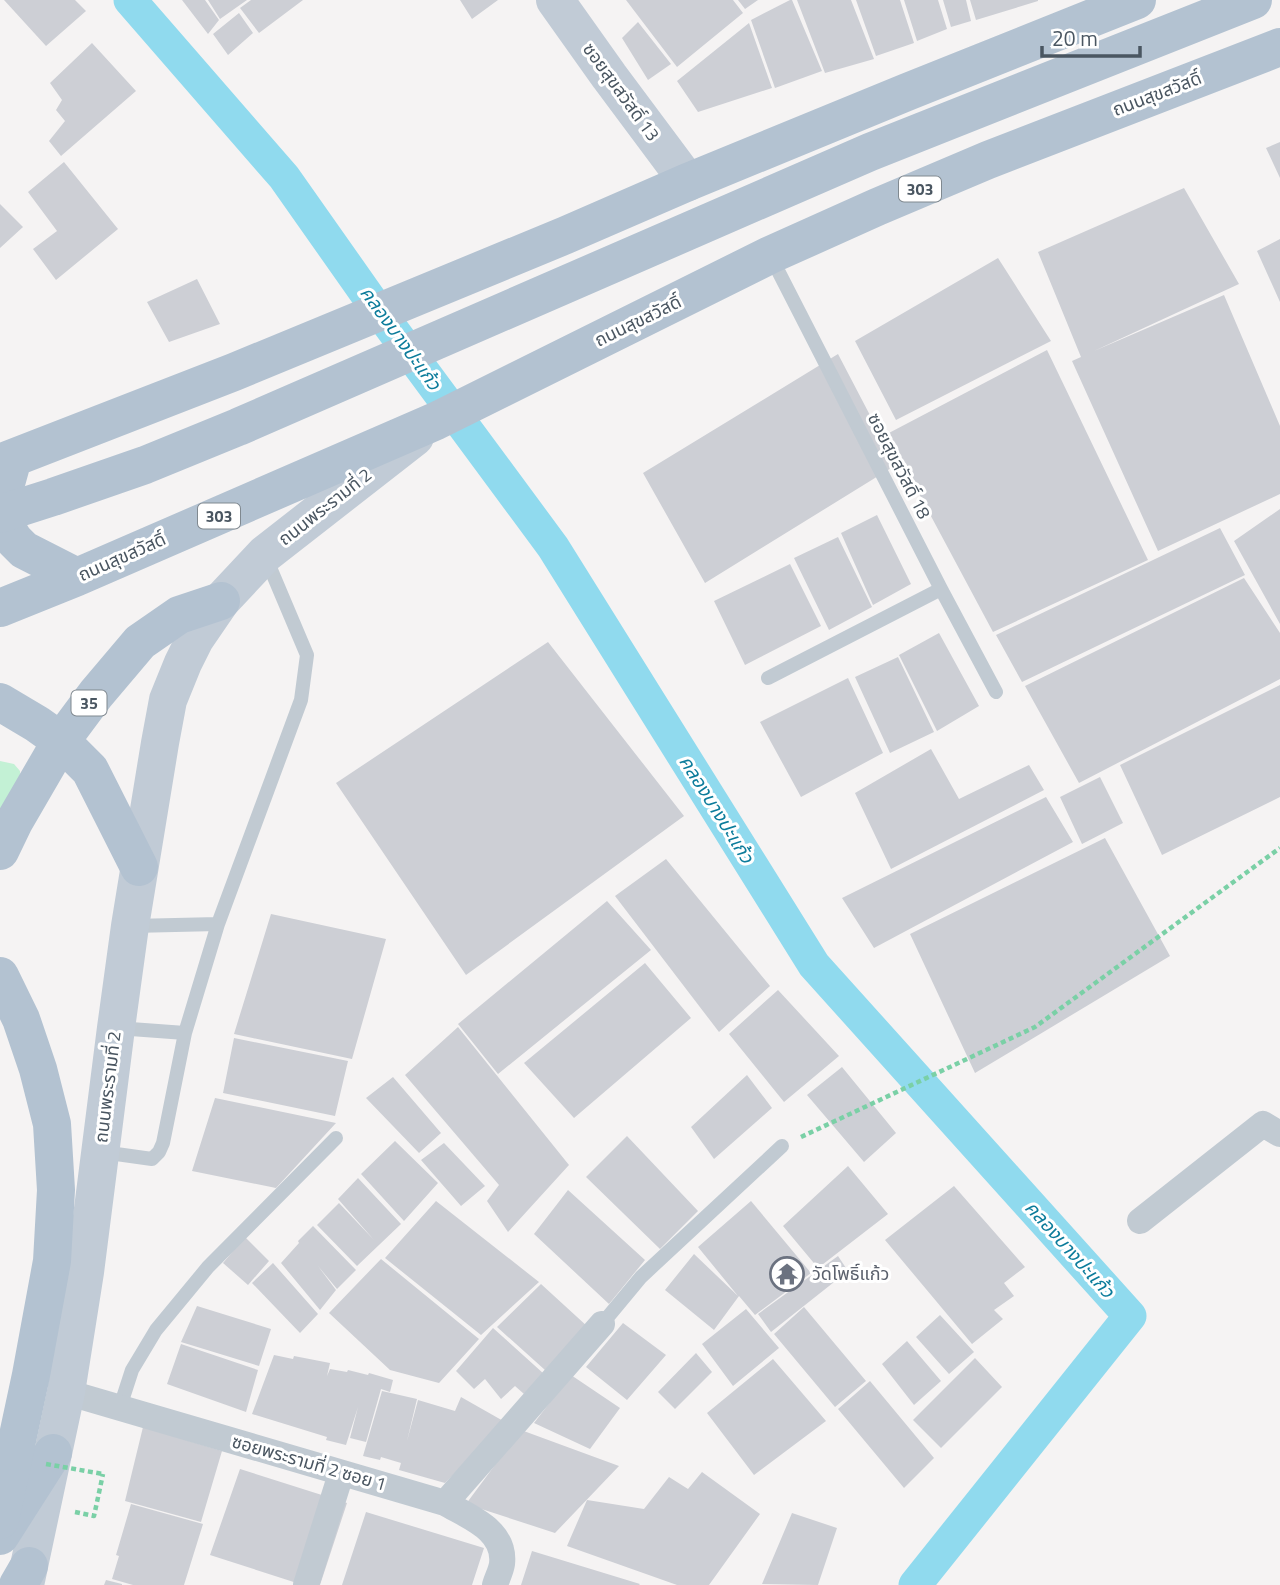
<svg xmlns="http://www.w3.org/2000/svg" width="1280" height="1585" font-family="'Titillium Web','Noto Sans Thai',sans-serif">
	<rect width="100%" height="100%" fill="#f5f3f3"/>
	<!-- green -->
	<path fill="#c3f1d5" d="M0,761L14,764L20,771V776L0,812Z"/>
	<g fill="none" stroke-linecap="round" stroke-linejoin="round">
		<!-- canal -->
		<path stroke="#90daee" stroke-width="33" d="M130,0L284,177L372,302L553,547L814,965L1130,1316L915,1585"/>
	</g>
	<!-- building -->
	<path fill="#cdcfd5" d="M4,0H75L86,11L46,46Z
		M182,0H205L219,20L208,34Z
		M208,0H247L220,19Z
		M251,0H303L259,33L240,8Z
		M460,0H498L472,19Z
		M626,0H733L743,13L677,67Z
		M738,0H758L745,9Z
		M790,0H792L822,71L775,88L751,20Z
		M797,0H851L874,59L825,73Z
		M856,0H900L914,43L876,56Z
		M904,0H938L947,29L917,41Z
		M943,0H966L971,21L951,27Z
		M970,0H1038V1L976,20Z
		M239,13L253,33L228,55L213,34Z
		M638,22L671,64L648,80L622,38Z
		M749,23L772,88L698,112L677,81Z
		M92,43L136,91L61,156L49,141L65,121L56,110L62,100L50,83Z
		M1280,142V178L1266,148Z
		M64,162L118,229L56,280L33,249L57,231L28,192Z
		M1184,188L1239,284L1094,351L1224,295L1280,426V494L1158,551L1072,361L1081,357L1038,252Z
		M0,204L23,227L0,248Z
		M1280,239V302L1257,251Z
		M998,258L1051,341L896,420L855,341Z
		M197,279L220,324L169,342L147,302Z
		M1047,350L1148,560L993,632L887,434Z
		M838,354L896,465L705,583L643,473Z
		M1280,509V624L1234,541Z
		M877,515L911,584L873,605L841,533Z
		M1220,528L1245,575L1022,682L996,635Z
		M838,537L872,607L829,630L794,558Z
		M790,564L821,626L745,665L714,601Z
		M1244,578L1280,633V679L1079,783L1025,686Z
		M939,633L979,706L937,731L899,655Z
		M548,642L684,816L466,975L336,783Z
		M898,657L934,732L890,753L855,677Z
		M848,678L883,753L801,797L760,722Z
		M1280,685V797L1162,855L1120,765Z
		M931,749L959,799L1029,765L1044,790L891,869L855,793Z
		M1100,777L1123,823L1082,844L1060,797Z
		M1046,797L1073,842L874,948L842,898Z
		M1105,838L1170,956L975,1073L910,934Z
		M666,859L770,986L719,1032L615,896Z
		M607,901L651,950L498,1074L458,1024Z
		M271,914L386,939L352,1059L234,1034Z
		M645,963L691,1018L574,1118L524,1063Z
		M778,990L839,1056L784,1102L729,1034Z
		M458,1027L569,1165L508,1232L487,1201L499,1185L405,1075Z
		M234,1038L348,1061L335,1116L223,1093Z
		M842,1067L896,1133L864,1162L807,1095Z
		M747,1075L772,1108L714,1159L691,1127Z
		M393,1077L441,1133L419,1153L366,1098Z
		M215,1098L336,1123L276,1188L192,1171Z
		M627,1136L698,1211L660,1249L586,1177Z
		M395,1141L438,1183L404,1221L361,1174Z
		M444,1143L485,1186L461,1206L421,1160Z
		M848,1166L888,1214L818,1268L783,1226Z
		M358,1178L401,1224L357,1266L317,1225L339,1203L374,1240L338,1199Z
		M954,1186L1025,1267L1004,1283L1014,1296L994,1310L1003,1319L972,1344L885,1240Z
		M568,1190L645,1260L609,1304L534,1234Z
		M436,1201L539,1282L481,1335L385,1258Z
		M751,1201L811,1273L755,1315L739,1296L714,1330L665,1290L694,1254L738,1296L698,1247Z
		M313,1226L356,1270L337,1289L318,1266L336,1290L320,1310L281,1263L299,1243L298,1241Z
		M245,1237L269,1261L248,1285L223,1263Z
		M838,1256L848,1271L771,1332L758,1314Z
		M381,1259L479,1339L439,1383L390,1370L329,1313Z
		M273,1263L318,1314L300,1333L252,1283Z
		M541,1284L588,1327L545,1370L497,1327Z
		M197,1306L271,1329L259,1366L181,1342Z
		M804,1307L866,1381L835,1407L774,1334Z
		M746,1309L779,1348L733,1386L702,1344Z
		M940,1315L974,1352L949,1374L916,1337Z
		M623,1323L666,1355L627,1400L586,1367Z
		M493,1328L544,1374L524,1394L515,1386L501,1399L485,1379L474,1389L456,1371Z
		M907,1341L941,1381L914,1405L882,1364Z
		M181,1344L258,1370L246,1412L167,1384Z
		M696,1353L712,1372L675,1409L658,1392Z
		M274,1355L293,1359L294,1356L330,1363L327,1376L330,1369L347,1372L348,1370L368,1375L369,1373L393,1380L390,1392L381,1389L366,1442L350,1438L358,1407L346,1445L326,1440L327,1437L252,1414Z
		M975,1358L1002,1387L941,1448L913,1420Z
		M773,1359L826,1421L754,1475L707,1413Z
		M571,1375L620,1408L590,1449L534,1423Z
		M870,1381L934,1458L904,1488L838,1409Z
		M382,1391L417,1399L407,1441L418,1400L455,1411L461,1397L505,1422L445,1483L399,1470L401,1463L381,1457L380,1460L363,1456Z
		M143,1427L222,1451L201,1522L125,1501Z
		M521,1430L619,1466L555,1533L466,1504Z
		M240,1469L347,1503L320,1585H303L210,1555Z
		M702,1472L760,1514L709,1585H677L567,1546L587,1500L644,1509L669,1477L688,1489Z
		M131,1504L203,1524L184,1585H133L112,1579L119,1556L116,1555Z
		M366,1512L484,1548L472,1585H342Z
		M792,1513L837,1528L818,1585L762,1584Z
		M532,1551L640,1584L639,1585H521Z
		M106,1580L122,1584V1585H104Z"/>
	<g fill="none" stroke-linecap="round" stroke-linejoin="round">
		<!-- path -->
		<path stroke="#7ad0a6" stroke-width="4.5" stroke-dasharray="5 3.5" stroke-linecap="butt" d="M801,1137L1035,1027L1280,848
			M75,1512L94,1516L103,1474"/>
		<!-- lane -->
		<path stroke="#c1cad2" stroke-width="14" d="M770,255L941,589L996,692
			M768,678L941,589
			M132,926L218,924
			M117,1028L185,1033
			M102,1152L152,1159L159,1152L163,1143L185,1033L218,924L301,700L307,655L266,558
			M602,1324L641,1277L782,1146
			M120,1407L132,1370L156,1330L208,1267L336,1138"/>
		<!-- street -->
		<path stroke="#c1cad2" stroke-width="26" d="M1140,1221L1263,1124L1280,1134
			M66,1392L445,1503C469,1517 506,1530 502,1564C501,1571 497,1578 495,1585
			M445,1503L602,1324
			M306,1585L341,1474"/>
		<!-- secondary -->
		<path stroke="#c1cbd6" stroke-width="38" d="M555,0L609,76L688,182
			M25,1585L66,1392L85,1272L116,1028L130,926L160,743L168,700L183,663L195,639L221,601L265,554L415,437"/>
		<!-- primary -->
		<path stroke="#b3c2d1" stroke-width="38" d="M13,458L2,498L6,527L14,540L24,550L77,577
			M0,463L234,372L566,235L688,182L907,92L1137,0
			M0,608L77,577L436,421L770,255L877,207L988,160L1280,47
			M0,702L37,724L61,741L90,770L139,867
			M0,851L14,822L61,741L96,694L140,642L179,615L221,601
			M0,1536L53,1453
			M18,1585L29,1566"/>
		<!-- path-bridge -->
		<path stroke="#7ad0a6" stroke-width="4.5" stroke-dasharray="5 3.5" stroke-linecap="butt" d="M46,1464L103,1474"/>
		<!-- primary-bridge -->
		<path stroke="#b3c2d1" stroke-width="38" d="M0,514L53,497L145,465L238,427L870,152L1253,0
			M0,976L21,1019L38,1069L52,1124L56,1190L52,1261L31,1375L0,1520"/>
	</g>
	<!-- icons -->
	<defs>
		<g id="temple-ring" transform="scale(1.75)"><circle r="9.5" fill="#fff" stroke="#6b7280" stroke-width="1.5"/><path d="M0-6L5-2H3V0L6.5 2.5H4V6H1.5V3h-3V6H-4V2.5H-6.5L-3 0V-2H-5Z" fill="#6b7280"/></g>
	</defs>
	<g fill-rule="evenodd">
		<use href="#temple-ring" x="787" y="1274"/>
	</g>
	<g text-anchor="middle" stroke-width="6" stroke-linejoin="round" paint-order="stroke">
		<!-- shield labels -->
		<g fill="#fff" stroke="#808990" stroke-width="2">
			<rect x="899" y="176.5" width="42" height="25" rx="5"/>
			<rect x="198" y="503.5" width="42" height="25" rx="5"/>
			<rect x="71.5" y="690.5" width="35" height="25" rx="5"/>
		</g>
		<g font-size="16" font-weight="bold" fill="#4a5661">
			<text x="920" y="195">303</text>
			<text x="219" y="522">303</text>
			<text x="89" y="709">35</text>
		</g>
		<!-- street labels -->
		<g font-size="18" fill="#4a5661" stroke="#fff">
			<text transform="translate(621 92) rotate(54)" y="6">ซอยสุขสวัสดิ์ 13</text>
			<text transform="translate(1157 94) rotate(-21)" y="6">ถนนสุขสวัสดิ์</text>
			<text transform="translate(638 321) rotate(-26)" y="6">ถนนสุขสวัสดิ์</text>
			<text transform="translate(899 466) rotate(63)" y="6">ซอยสุขสวัสดิ์ 18</text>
			<text transform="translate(325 507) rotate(-38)" y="6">ถนนพระรามที่ 2</text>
			<text transform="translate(122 557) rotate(-24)" y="6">ถนนสุขสวัสดิ์</text>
			<text transform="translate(108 1087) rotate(-83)" y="6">ถนนพระรามที่ 2</text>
			<text transform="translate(309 1463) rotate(16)" y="6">ซอยพระรามที่ 2 ซอย 1</text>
		</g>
		<!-- worship labels -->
		<g font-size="18" fill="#5b616d" stroke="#fff" text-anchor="start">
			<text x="812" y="1280">วัดโพธิ์แก้ว</text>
		</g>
		<!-- water labels -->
		<g font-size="19" font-style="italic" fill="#0c7c9b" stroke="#fff">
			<text transform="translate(401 338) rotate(54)" y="7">คลองบางปะแก้ว</text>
			<text transform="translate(717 809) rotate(58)" y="7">คลองบางปะแก้ว</text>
			<text transform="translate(1070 1249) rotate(48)" y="7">คลองบางปะแก้ว</text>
		</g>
	</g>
	<!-- scale -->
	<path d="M1042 46v10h98v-10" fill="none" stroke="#4a5661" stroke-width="3.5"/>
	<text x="1052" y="46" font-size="21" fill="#4a5661" stroke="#ffffff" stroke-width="5" paint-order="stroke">20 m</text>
</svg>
